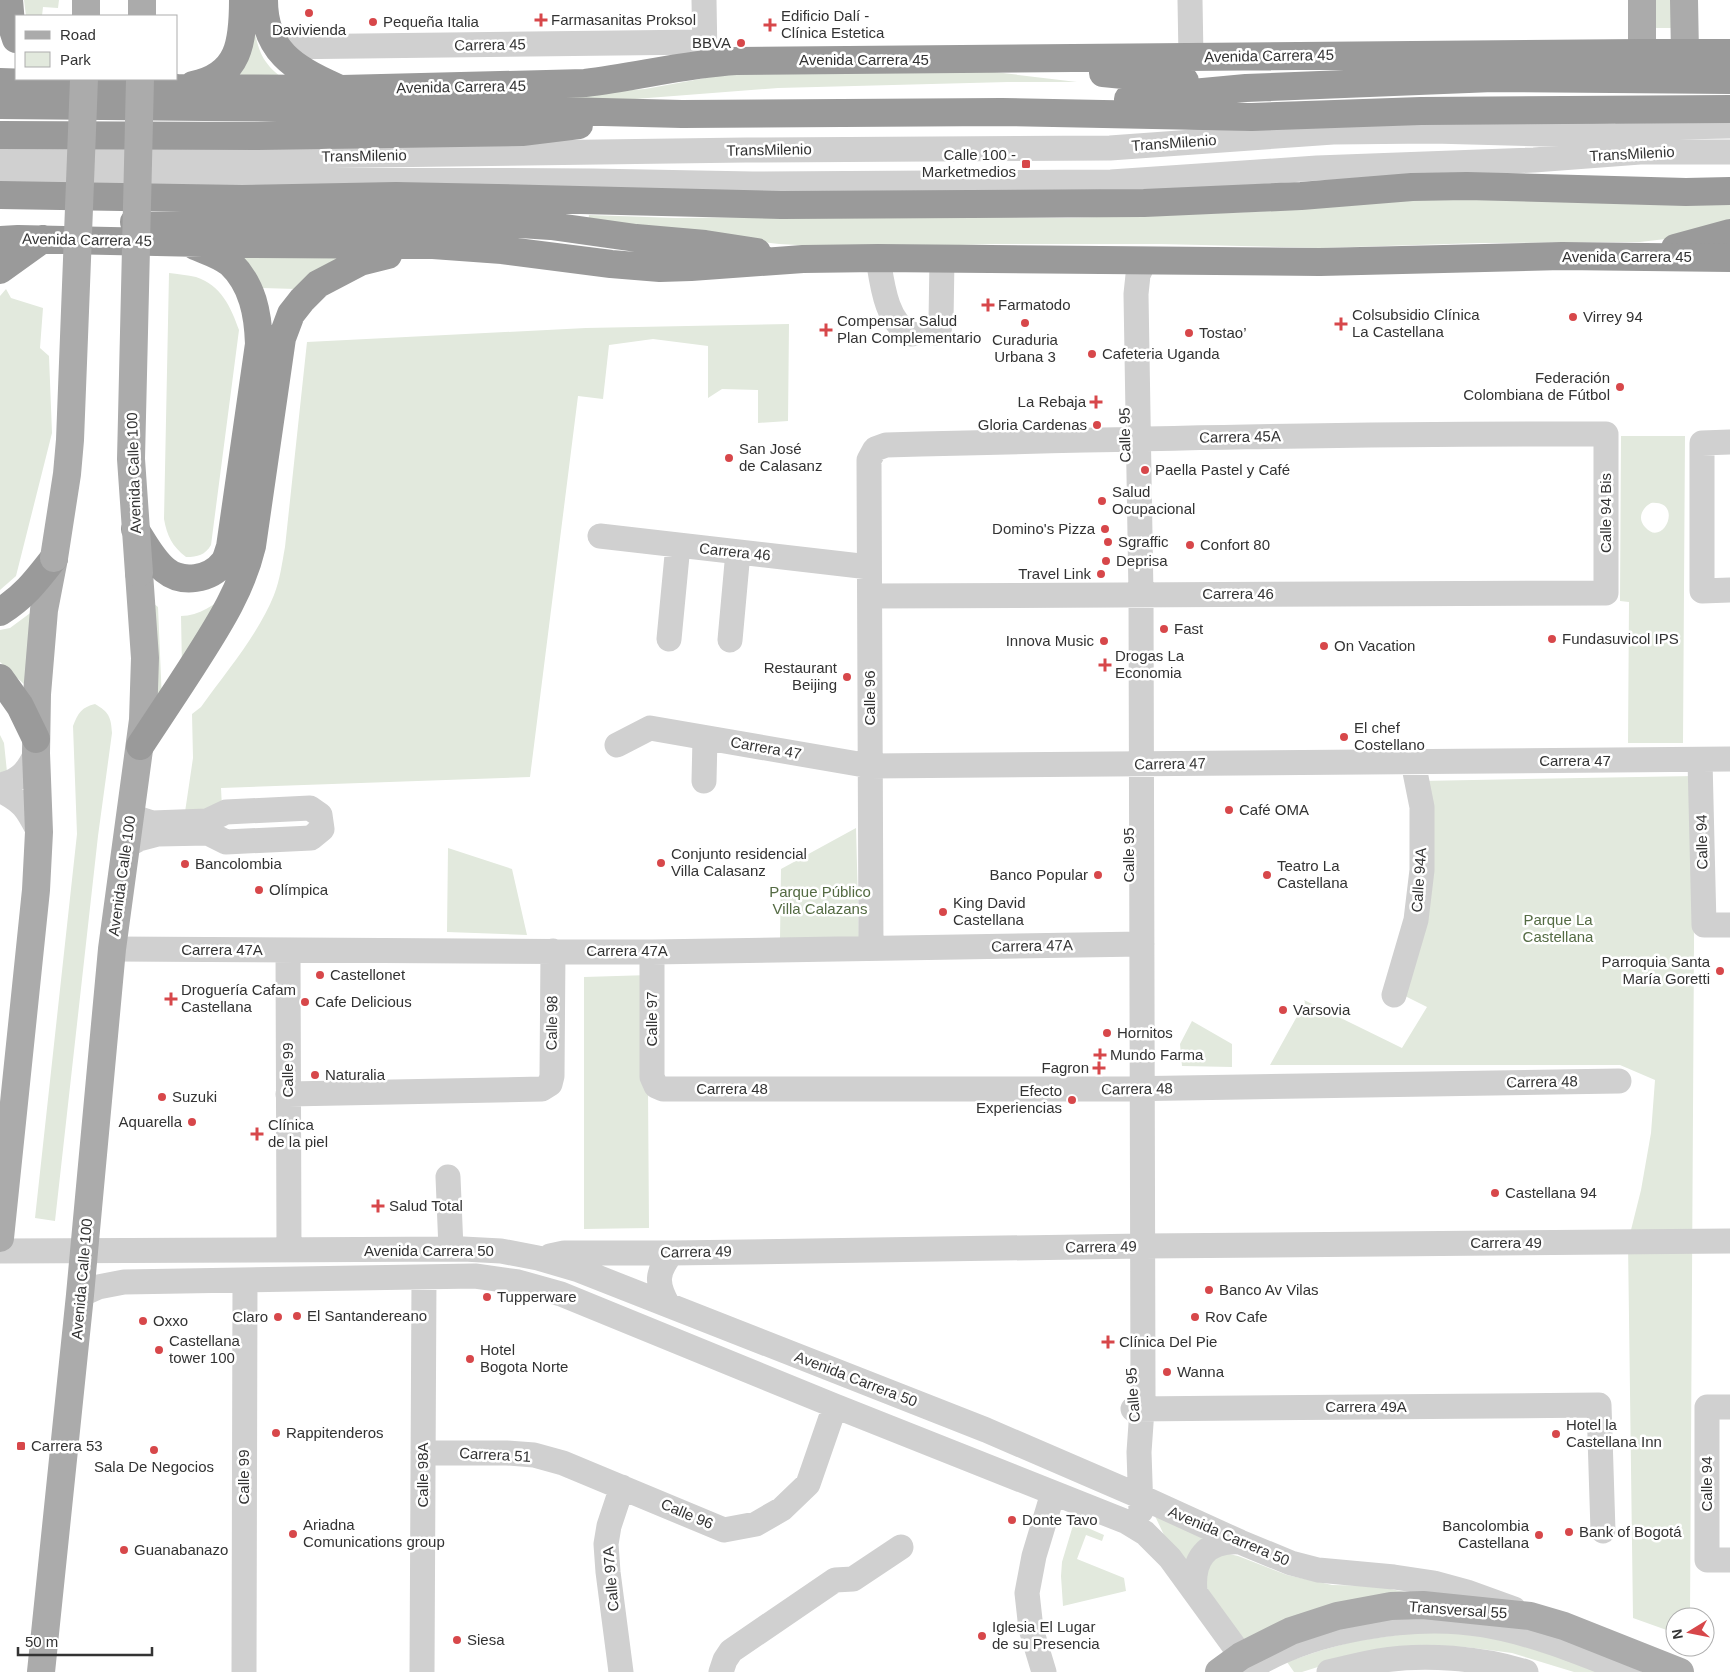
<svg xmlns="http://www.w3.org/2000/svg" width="1730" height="1672" font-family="Helvetica,sans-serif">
	<rect width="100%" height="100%" fill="#fff"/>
	<!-- green -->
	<path fill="#e2e9dd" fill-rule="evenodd" d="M24,0H59L58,8L43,7L42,16H26Z
		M1651,0H1677V28H1651Z
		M253,24C259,53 262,64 287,81L234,75Z
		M986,71L1077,82H1008L778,88L622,100L544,97L645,89L722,75L760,72Z
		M1447,198L1730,201V225L1674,238L1640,242L1480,243L1321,248L1161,244H995L853,248L779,244L588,222L589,215L676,218L861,216L1067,218L1250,212Z
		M237,254L342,256L296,289L262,288Z
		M169,273C177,274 188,275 196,277C221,285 231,307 239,330L211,545C205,555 198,557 186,557C172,546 167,536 164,519Z
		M6,289L11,298L43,308L40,348L49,356L52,433L16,576L0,590V296Z
		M789,324L788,421L758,423V390L722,389L708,398V346L653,339L609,345L603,399L578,396L530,777L221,788L222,808L185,812L193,758L192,714L201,707C226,672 258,635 274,595C280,580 282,563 285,547L307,342L586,328Z
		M1621,436H1685L1683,743H1628L1629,602L1620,601ZM1651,503C1685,500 1663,549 1645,527C1637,518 1642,508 1651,503Z
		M229,594L182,669L181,616C199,616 215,604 229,594Z
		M149,600L158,607L162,701L152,695Z
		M33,611L25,685L0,662V630L10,628Z
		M95,704C109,712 111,717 112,733L98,836L55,1221L35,1218L77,834L73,726C78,713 82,707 95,704Z
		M0,735L4,743L7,772H0Z
		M1695,776L1690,1617H1675V1633L1633,1618L1628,1242L1641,1190L1651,1133L1655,1080L1620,1065H1270L1305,1002L1304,1000L1402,1048L1427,1007L1403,995L1420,781Z
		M856,828L859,940L780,939L781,869Z
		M448,848L512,869L527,935L447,932Z
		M650,975L648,1089L649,1228L584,1229V977Z
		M1192,1021L1232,1044V1067L1182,1066L1180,1044Z
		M1155,1516L1214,1538L1186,1563L1164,1535Z
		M1074,1522L1104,1535L1102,1541L1086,1535L1077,1559L1124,1578L1126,1591L1063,1606L1061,1576L1062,1562Z
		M1220,1552L1238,1556L1287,1575L1332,1585L1376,1586L1429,1597L1244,1641L1209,1592L1201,1577Z
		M1419,1632H1468L1514,1640L1611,1672H1574L1512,1653L1466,1647L1419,1646L1359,1654L1302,1672H1294L1287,1662L1319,1651L1355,1641Z"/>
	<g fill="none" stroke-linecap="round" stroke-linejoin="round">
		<!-- minor -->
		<path stroke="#d0d0d0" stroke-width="25" d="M704,0L705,57
			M1190,0L1191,57
			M276,47L705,42
			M1627,128L1730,126
			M0,160L746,150L1110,148L1333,132L1433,131L1648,137
			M0,177L592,181L753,184L1111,182L1317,168L1534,160L1640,152H1730
			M878,258C882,283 886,324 912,334
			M935,333L939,330L941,321L942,259
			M1730,442L1702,443V591L1730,590
			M600,536L869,567
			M870,596L1606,593V434C1366,433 1126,439 886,445L875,449L869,460L871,948
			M669,639L678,545
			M730,640L738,552
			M617,745L650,728L870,766L1730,759
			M1700,760L1704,925H1730
			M704,781L705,738
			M0,785C20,781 28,771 36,753
			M0,790C24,802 27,809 39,832
			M126,846L139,839L158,834L208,833L226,842L311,838L322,829L320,815L310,808L226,812L207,821L152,823L130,816
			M112,949L652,952L1142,944
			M288,950L289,1250
			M652,952V1077L656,1086L663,1089H1120L1619,1081
			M1394,995L1416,920L1422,870V807L1413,762
			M288,1094L542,1089L550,1084L552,1076L553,951
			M448,1177L451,1249
			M0,1251L463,1249L501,1251L538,1258L579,1270L986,1430L1139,1496L1240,1542L1291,1563L1318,1570L1394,1577L1434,1583L1467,1592L1514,1609
			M550,1256L564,1253H672L1143,1246L1730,1241
			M80,1295L98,1287L124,1282L475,1276L518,1282L561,1294L835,1406L1127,1522L1145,1533L1170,1558L1253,1672
			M668,1305C656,1284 656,1272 672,1253
			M1730,1407H1707V1560H1730
			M1133,1409L1599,1405L1603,1531
			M423,1453H507L534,1455L563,1463L724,1530L756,1524L782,1509L808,1484L835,1406
			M1141,1511L1139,1452L1143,1395L1141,595L1136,294L1138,275L1145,260
			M1195,1592C1192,1560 1205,1540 1240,1542
			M244,1672L245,1281
			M422,1672L424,1277
			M621,1672L608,1572L606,1544L609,1526L622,1487
			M721,1672L725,1660L731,1651L835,1580L853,1579L901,1547
			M1044,1672L1031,1629L1027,1593L1034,1556L1053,1493
			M1245,1672C1306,1630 1412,1613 1484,1625C1533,1633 1583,1654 1629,1672
			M1329,1672C1345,1668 1362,1664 1378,1661C1424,1653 1481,1658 1526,1672"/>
		<!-- major -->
		<path stroke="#ababab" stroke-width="28" d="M1642,0V53
			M1684,0L1685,53
			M86,16V0
			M142,16V0
			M0,1238L36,890L39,832L36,753L37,694L44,610L54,558
			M41,1672L80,1295L112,949L143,720L145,658L139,573
			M1219,1672L1241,1656L1291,1631L1337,1616L1391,1606L1423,1605L1530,1616L1564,1626L1680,1672"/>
		<!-- highway -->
		<path stroke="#9a9a9a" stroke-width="28" d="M9,0L11,24L16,39
			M264,0C264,50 294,69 336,87
			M1103,73L1185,81
			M0,82L178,88L342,89L585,83C636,77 685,64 736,61L1642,53H1730
			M193,85C240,76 243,41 243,0
			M1128,99L1246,88L1493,78L1730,80
			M0,105L523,110L682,114L1002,112L1252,117L1421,111L1730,109
			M0,135L258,136L522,132L579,125
			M0,195L242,199L396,196L497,198L781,205L1144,203L1301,196L1412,187L1467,186L1686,192L1730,191
			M134,222L314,223L490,222L551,226L636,238L705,244L757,252
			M0,240L18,239L249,244L433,245L502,250L611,264L660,268L691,267L803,259L878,258L1320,262L1562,256L1730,258
			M1675,248L1730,233
			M0,270L43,239
			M135,529C144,543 152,559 165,570C182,584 210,580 224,562C227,558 228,552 230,547L259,344C258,314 253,285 230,263C220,255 207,251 195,246
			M0,612C25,596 36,581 54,558
			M0,678L20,706L36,739
			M140,746C159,717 178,689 197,659C220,623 242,588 252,546L282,338L291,314L302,300L318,284L360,262L388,255"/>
		<!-- major-bridge -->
		<path stroke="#ababab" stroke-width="28" d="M54,558L67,474L70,440L84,79
			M139,573L131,459L140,79"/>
	</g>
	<!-- markers -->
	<g fill="#d7474a" stroke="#fff" stroke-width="2">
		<circle cx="309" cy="13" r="5"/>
		<path d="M538.5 12.5h5v5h5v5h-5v5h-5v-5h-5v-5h5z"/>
		<circle cx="373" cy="22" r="5"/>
		<path d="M767.5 17.5h5v5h5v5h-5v5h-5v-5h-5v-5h5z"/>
		<circle cx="741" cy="43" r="5"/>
		<rect x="1021" y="159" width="10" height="10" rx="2.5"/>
		<path d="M985.5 297.5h5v5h5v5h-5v5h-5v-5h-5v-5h5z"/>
		<circle cx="1573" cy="317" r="5"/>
		<circle cx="1025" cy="323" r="5"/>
		<path d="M1338.5 316.5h5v5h5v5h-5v5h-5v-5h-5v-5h5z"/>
		<path d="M823.5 322.5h5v5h5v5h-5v5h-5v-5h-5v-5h5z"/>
		<circle cx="1189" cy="333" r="5"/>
		<circle cx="1092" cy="354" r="5"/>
		<circle cx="1620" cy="387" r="5"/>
		<path d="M1093.5 394.5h5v5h5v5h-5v5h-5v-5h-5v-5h5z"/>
		<circle cx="1097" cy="425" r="5"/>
		<circle cx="729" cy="458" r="5"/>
		<circle cx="1145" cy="470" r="5"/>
		<circle cx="1102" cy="501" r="5"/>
		<circle cx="1105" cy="529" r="5"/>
		<circle cx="1108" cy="542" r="5"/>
		<circle cx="1190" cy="545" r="5"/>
		<circle cx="1106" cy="561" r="5"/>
		<circle cx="1101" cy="574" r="5"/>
		<circle cx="1164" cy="629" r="5"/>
		<circle cx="1552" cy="639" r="5"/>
		<circle cx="1104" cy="641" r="5"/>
		<circle cx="1324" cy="646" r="5"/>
		<path d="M1102.5 657.5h5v5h5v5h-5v5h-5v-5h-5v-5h5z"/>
		<circle cx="847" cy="677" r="5"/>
		<circle cx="1344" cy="737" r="5"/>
		<circle cx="1229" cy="810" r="5"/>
		<circle cx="661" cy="863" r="5"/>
		<circle cx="185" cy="864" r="5"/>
		<circle cx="1098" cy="875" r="5"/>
		<circle cx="1267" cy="875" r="5"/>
		<circle cx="259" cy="890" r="5"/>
		<circle cx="943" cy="912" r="5"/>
		<circle cx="1720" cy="971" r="5"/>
		<circle cx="320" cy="975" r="5"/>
		<path d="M168.5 991.5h5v5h5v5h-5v5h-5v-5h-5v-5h5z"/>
		<circle cx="305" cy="1002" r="5"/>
		<circle cx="1283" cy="1010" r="5"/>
		<circle cx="1107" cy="1033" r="5"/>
		<path d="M1097.5 1047.5h5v5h5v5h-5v5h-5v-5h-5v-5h5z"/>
		<path d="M1096.5 1060.5h5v5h5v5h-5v5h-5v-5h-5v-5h5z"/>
		<circle cx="315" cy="1075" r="5"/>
		<circle cx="162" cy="1097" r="5"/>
		<circle cx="1072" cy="1100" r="5"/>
		<circle cx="192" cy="1122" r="5"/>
		<path d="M254.5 1126.5h5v5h5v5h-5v5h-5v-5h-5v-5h5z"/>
		<circle cx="1495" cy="1193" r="5"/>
		<path d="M375.5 1198.5h5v5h5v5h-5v5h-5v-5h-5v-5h5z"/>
		<circle cx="1209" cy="1290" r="5"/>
		<circle cx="487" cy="1297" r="5"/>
		<circle cx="297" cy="1316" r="5"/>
		<circle cx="278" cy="1317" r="5"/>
		<circle cx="1195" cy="1317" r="5"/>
		<circle cx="143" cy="1321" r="5"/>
		<path d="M1105.5 1334.5h5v5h5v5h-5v5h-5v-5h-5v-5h5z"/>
		<circle cx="159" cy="1350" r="5"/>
		<circle cx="470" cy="1359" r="5"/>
		<circle cx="1167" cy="1372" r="5"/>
		<circle cx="276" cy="1433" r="5"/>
		<circle cx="1556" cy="1434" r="5"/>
		<rect x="16" y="1441" width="10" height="10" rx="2.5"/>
		<circle cx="154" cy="1450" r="5"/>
		<circle cx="1012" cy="1520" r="5"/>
		<circle cx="1569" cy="1532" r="5"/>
		<circle cx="293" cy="1534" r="5"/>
		<circle cx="1539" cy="1535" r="5"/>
		<circle cx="124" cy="1550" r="5"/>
		<circle cx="982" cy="1636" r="5"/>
		<circle cx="457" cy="1640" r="5"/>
	</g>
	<g text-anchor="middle" stroke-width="5" stroke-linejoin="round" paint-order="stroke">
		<!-- poi labels -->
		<g font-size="15" fill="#333" stroke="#fff" text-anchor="start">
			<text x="781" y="21">Edificio Dalí -<tspan x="781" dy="17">Clínica Estetica</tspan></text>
			<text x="551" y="25">Farmasanitas Proksol</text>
			<text x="383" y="27">Pequeña Italia</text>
			<text x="309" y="35" text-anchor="middle">Davivienda</text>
			<text x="731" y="48" text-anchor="end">BBVA</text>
			<text x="1016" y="160" text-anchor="end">Calle 100 -<tspan x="1016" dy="17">Marketmedios</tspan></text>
			<text x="998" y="310">Farmatodo</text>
			<text x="1352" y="320">Colsubsidio Clínica<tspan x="1352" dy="17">La Castellana</tspan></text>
			<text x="1583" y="322">Virrey 94</text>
			<text x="837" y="326">Compensar Salud<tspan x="837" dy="17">Plan Complementario</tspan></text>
			<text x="1199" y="338">Tostao’</text>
			<text x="1025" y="345" text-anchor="middle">Curaduria<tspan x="1025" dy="17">Urbana 3</tspan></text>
			<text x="1102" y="359">Cafeteria Uganda</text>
			<text x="1610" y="383" text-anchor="end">Federación<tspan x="1610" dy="17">Colombiana de Fútbol</tspan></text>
			<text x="1086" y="407" text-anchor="end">La Rebaja</text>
			<text x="1087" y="430" text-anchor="end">Gloria Cardenas</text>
			<text x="739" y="454">San José<tspan x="739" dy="17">de Calasanz</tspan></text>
			<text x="1155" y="475">Paella Pastel y Café</text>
			<text x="1112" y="497">Salud<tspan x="1112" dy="17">Ocupacional</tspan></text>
			<text x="1095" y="534" text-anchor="end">Domino's Pizza</text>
			<text x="1118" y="547">Sgraffic</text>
			<text x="1200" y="550">Confort 80</text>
			<text x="1116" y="566">Deprisa</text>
			<text x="1091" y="579" text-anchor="end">Travel Link</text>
			<text x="1174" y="634">Fast</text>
			<text x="1562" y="644">Fundasuvicol IPS</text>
			<text x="1094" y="646" text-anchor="end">Innova Music</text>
			<text x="1334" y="651">On Vacation</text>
			<text x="1115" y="661">Drogas La<tspan x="1115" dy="17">Economia</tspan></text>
			<text x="837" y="673" text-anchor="end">Restaurant<tspan x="837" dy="17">Beijing</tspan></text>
			<text x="1354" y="733">El chef<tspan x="1354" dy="17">Costellano</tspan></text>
			<text x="1239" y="815">Café OMA</text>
			<text x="671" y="859">Conjunto residencial<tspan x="671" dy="17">Villa Calasanz</tspan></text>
			<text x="195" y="869">Bancolombia</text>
			<text x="1277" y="871">Teatro La<tspan x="1277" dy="17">Castellana</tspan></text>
			<text x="1088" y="880" text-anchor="end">Banco Popular</text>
			<text x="269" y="895">Olímpica</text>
			<text x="953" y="908">King David<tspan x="953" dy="17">Castellana</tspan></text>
			<text x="1710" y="967" text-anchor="end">Parroquia Santa<tspan x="1710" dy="17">María Goretti</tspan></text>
			<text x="330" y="980">Castellonet</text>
			<text x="181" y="995">Droguería Cafam<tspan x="181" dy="17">Castellana</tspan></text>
			<text x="315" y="1007">Cafe Delicious</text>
			<text x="1293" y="1015">Varsovia</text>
			<text x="1117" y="1038">Hornitos</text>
			<text x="1110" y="1060">Mundo Farma</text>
			<text x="1089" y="1073" text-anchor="end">Fagron</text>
			<text x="325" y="1080">Naturalia</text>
			<text x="1062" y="1096" text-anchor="end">Efecto<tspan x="1062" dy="17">Experiencias</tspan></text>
			<text x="172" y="1102">Suzuki</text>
			<text x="182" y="1127" text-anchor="end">Aquarella</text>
			<text x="268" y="1130">Clínica<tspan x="268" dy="17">de la piel</tspan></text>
			<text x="1505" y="1198">Castellana 94</text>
			<text x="389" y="1211">Salud Total</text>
			<text x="1219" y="1295">Banco Av Vilas</text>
			<text x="497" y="1302">Tupperware</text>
			<text x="307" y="1321">El Santandereano</text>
			<text x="268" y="1322" text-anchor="end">Claro</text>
			<text x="1205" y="1322">Rov Cafe</text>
			<text x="153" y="1326">Oxxo</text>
			<text x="169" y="1346">Castellana<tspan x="169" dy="17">tower 100</tspan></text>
			<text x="1119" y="1347">Clínica Del Pie</text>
			<text x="480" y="1355">Hotel<tspan x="480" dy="17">Bogota Norte</tspan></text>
			<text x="1177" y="1377">Wanna</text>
			<text x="1566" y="1430">Hotel la<tspan x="1566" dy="17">Castellana Inn</tspan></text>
			<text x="286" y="1438">Rappitenderos</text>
			<text x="31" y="1451">Carrera 53</text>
			<text x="154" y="1472" text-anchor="middle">Sala De Negocios</text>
			<text x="1022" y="1525">Donte Tavo</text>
			<text x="303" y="1530">Ariadna<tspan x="303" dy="17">Comunications group</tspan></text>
			<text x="1529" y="1531" text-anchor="end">Bancolombia<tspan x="1529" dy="17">Castellana</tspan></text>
			<text x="1579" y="1537">Bank of Bogotá</text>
			<text x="134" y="1555">Guanabanazo</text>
			<text x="992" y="1632">Iglesia El Lugar<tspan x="992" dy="17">de su Presencia</tspan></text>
			<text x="467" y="1645">Siesa</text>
		</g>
		<!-- street labels -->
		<g font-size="15" fill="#333" stroke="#fff">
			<text transform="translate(490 45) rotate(-1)" y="5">Carrera 45</text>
			<text transform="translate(1269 56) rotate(-1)" y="5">Avenida Carrera 45</text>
			<text x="864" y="65">Avenida Carrera 45</text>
			<text transform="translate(461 87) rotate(-1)" y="5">Avenida Carrera 45</text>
			<text transform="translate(1174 143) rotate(-4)" y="5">TransMilenio</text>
			<text transform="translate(769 150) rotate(-1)" y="5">TransMilenio</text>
			<text transform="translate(1632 154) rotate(-3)" y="5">TransMilenio</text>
			<text transform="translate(364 156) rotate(-1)" y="5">TransMilenio</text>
			<text transform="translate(87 240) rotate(1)" y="5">Avenida Carrera 45</text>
			<text x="1627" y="262">Avenida Carrera 45</text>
			<text transform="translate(1125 435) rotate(-91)" y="5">Calle 95</text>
			<text transform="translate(1240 437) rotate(-1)" y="5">Carrera 45A</text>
			<text transform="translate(134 473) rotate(-92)" y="5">Avenida Calle 100</text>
			<text transform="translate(1606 513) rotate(-90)" y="5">Calle 94 Bis</text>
			<text transform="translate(735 552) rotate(6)" y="5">Carrera 46</text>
			<text x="1238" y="599">Carrera 46</text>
			<text transform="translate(870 698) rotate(-90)" y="5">Calle 96</text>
			<text transform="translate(766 748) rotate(10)" y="5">Carrera 47</text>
			<text x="1575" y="766">Carrera 47</text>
			<text transform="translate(1170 764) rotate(-1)" y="5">Carrera 47</text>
			<text transform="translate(1702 842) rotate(-91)" y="5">Calle 94</text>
			<text transform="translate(1129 855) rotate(-90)" y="5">Calle 95</text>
			<text transform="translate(122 876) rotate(-82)" y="5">Avenida Calle 100</text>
			<text transform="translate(1419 880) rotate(-86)" y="5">Calle 94A</text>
			<text transform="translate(1032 946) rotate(-1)" y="5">Carrera 47A</text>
			<text x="222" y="955">Carrera 47A</text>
			<text x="627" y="956">Carrera 47A</text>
			<text transform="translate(652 1019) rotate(-90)" y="5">Calle 97</text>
			<text transform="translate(552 1023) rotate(-89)" y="5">Calle 98</text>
			<text transform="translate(288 1070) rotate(-90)" y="5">Calle 99</text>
			<text transform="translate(1542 1082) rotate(-1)" y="5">Carrera 48</text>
			<text x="732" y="1094">Carrera 48</text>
			<text transform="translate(1137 1089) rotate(-1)" y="5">Carrera 48</text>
			<text x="1506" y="1248">Carrera 49</text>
			<text transform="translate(1101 1247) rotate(-1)" y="5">Carrera 49</text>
			<text x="429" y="1256">Avenida Carrera 50</text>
			<text transform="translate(696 1252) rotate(-1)" y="5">Carrera 49</text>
			<text transform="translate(82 1279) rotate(-85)" y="5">Avenida Calle 100</text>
			<text transform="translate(856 1379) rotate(21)" y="5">Avenida Carrera 50</text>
			<text transform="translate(1133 1395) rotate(-94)" y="5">Calle 95</text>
			<text x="1366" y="1412">Carrera 49A</text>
			<text transform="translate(495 1455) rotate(3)" y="5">Carrera 51</text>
			<text transform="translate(423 1475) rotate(-90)" y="5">Calle 98A</text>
			<text transform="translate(244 1477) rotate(-90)" y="5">Calle 99</text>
			<text transform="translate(1707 1484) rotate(-90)" y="5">Calle 94</text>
			<text transform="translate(687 1514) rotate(23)" y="5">Calle 96</text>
			<text transform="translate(1229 1536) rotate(23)" y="5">Avenida Carrera 50</text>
			<text transform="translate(611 1579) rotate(-95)" y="5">Calle 97A</text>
			<text transform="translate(1458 1610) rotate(4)" y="5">Transversal 55</text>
		</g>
		<!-- park labels -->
		<g font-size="15" fill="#546b43" stroke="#fff">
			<text x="820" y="897">Parque Público<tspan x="820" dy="17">Villa Calazans</tspan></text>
			<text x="1558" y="925">Parque La<tspan x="1558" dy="17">Castellana</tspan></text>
		</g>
	</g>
	<!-- legend -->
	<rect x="15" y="15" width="162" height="65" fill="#ffffff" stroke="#adadad"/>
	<rect x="25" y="31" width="25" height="8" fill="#ababab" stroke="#adadad"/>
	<text x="60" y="40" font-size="15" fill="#333333">Road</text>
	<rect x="25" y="52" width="25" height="15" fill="#e2e9dd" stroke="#adadad"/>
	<text x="60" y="65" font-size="15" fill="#333333">Park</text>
	<!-- north arrow -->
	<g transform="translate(1690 1632) rotate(260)"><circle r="24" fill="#ffffff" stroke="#adadad"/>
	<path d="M0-4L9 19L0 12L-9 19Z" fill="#d7474a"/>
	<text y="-8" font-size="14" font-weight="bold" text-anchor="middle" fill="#333333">N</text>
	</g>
	<!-- scale -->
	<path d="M18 1647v8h134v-8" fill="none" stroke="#333333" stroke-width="2.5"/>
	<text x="25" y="1647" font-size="15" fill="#333333" stroke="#ffffff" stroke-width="4" paint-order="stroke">50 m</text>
</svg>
